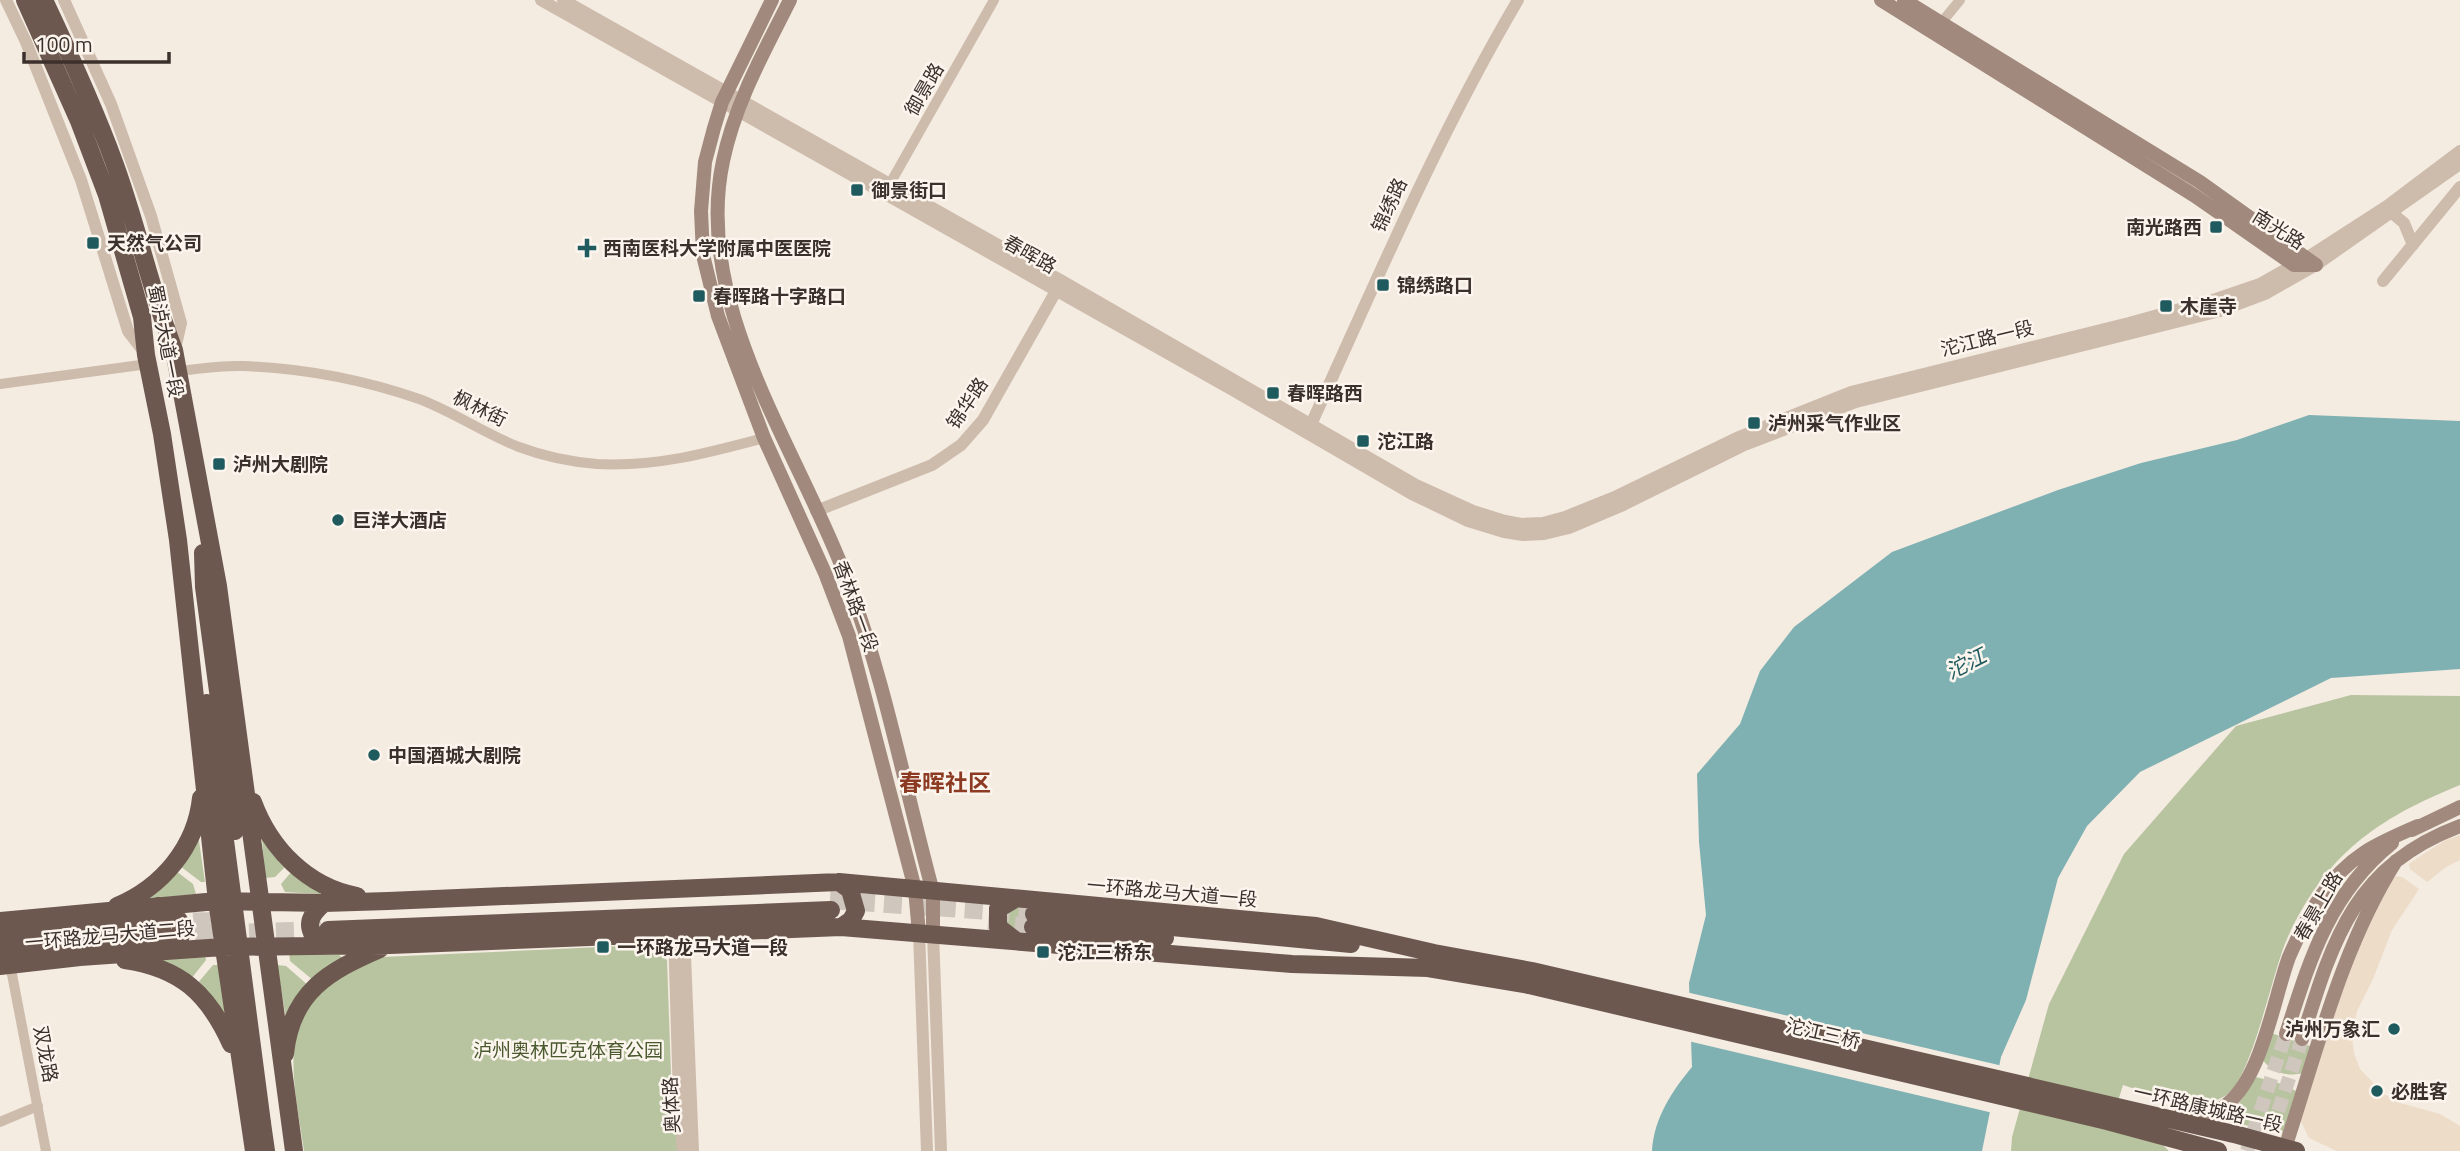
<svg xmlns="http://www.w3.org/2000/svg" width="2460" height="1151" font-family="'Titillium Web','Noto Sans SC',sans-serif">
	<rect width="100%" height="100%" fill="#f4ebe1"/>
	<!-- green -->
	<path fill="#b8c4a0" d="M2351,695L2460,696V785C2376,819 2325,855 2287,939C2272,972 2252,1080 2225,1096C2194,1114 2154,1095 2123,1085L2109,1130L2163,1145L2169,1151H2011L2012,1137L2049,1004L2124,854L2236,726Z
		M198,838L199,841L205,882H201L180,866Z
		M262,838L287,865L275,877L265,878Z
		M293,870L321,892L320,894L285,892L281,884Z
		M176,871L193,884L196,894L148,899L147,897Z
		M1012,907H1034L1029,932L1014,930L1005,923L1006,913Z
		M644,945L667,960L672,1103L678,1151H304C297,1099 278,1032 319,989C334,973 362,965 382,957Z
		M289,953L339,955L343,958L314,981L290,961Z
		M205,956L206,960L191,979L159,960Z
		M213,965H218L225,1009L223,1013L197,984Z
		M277,965L286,966L309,986L286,1018Z
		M2271,1033L2313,1047L2304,1073C2288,1077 2272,1073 2262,1059Z
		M2256,1077L2282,1084L2296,1091L2284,1132L2282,1134L2237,1123L2230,1117Z"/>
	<!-- plaza -->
	<path fill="#ecdcc8" d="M2460,835V860L2446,867L2427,882L2410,869L2409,864L2422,855L2444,841Z
		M2394,876L2402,877L2419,889L2392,930L2373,979L2357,1011L2352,1036L2354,1053L2360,1069L2384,1094L2400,1103L2440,1114L2460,1126V1151H2337L2309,1138L2300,1119L2357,946Z"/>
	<!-- water -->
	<path fill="#7fb0b2" d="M2309,415L2460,421V669L2331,678L2140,772L2087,826L2058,878L2026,1000L2001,1057L1982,1151H1652C1654,1118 1672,1091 1692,1067L1689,983L1706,915L1699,842L1697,774L1740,724L1760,671L1794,627L1892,552L2058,490L2141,463L2237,440Z"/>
	<!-- pier -->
	<path fill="#f4ebe1" d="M1686,992L2003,1066L1993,1113L1688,1041Z"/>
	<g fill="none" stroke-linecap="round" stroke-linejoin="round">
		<!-- secondary-tunnel -->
		<path stroke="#cfc6bd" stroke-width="14" stroke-dasharray="14 7" stroke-linecap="butt" d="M2247,1151L2286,1034
			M2265,1151L2302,1039"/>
		<!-- trunk-tunnel -->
		<path stroke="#cfc6bd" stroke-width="18" stroke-dasharray="18 9" stroke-linecap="butt" d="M830,900L1034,914
			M166,922L225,921
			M988,923L1033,927
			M168,935L326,930"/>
		<!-- minor -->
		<path stroke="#cdbbac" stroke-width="10" d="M1937,28L1960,0
			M887,189L994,0
			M179,371C199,369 221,365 242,366C301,368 364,380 419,399C454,412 485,434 519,447C543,456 572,462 597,464C656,467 708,453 764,438
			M0,384L148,364
			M10,964L46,1151
			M0,1122L38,1106"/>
		<!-- tertiary -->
		<path stroke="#cdbbac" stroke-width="12" d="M6,0L26,42L81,180L128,331L145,353
			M64,0L111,104L151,216L181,323L175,349
			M541,0L1231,389L1412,494L1468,521L1504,532L1523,535L1544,534L1569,528L1621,506L1742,446L1856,402L2220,311L2265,294L2316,265L2460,164
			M563,0L1062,281L1416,485L1473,511L1505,521L1521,524L1543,523L1565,517L1617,496L1739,437L1851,392L2129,323L2216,299L2260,284L2308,257L2387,206L2460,151
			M2392,213L2404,223L2413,245
			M2383,281L2460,187
			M1309,429C1375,284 1437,137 1518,0
			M816,511L932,465L961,445L983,420L1060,284
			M684,931L693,1151
			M674,932L679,1098L683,1151
			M919,933L927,1151
			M933,933L941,1151"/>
		<!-- secondary -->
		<path stroke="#a18a7d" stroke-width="14" d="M772,0L722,102L714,128L705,162L701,211L703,255L718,316L764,438L825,573L849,636L915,889L919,933
			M790,0C764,52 735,103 723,161C692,306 799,450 847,580C885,681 905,788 933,892V933
			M1881,0L2195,196L2294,265H2316
			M1904,0L2200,182L2316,265
			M2412,830L2460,807
			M2286,1034C2310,959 2329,894 2392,843
			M2302,1039C2333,939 2354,866 2460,826
			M2179,1116C2193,1117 2208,1117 2220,1109C2261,1086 2273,1000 2289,957C2298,936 2308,915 2321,896C2348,856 2376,844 2418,826
			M2285,1148C2317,1051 2341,948 2396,861"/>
		<!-- trunk -->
		<path stroke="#6c584f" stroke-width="18" d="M25,0L79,121L107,195L142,317L146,355L162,434L178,540L217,901L254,1151
			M44,0C69,53 94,107 114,162C137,224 150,289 174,350L218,586L294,1151
			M203,553L204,587L220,706
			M253,802C270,848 307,887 357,896
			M839,882L850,890L856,911L851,920L841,927
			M117,906C162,887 196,847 201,798
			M158,906C174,911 185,920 180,939L164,950
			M1034,914L1351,944
			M0,921L217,901L324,903L388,901L839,882L1316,926L1434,953L1532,971L2238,1135L2296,1151
			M1033,927L1165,938
			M328,930L831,910
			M0,937L164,922
			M1015,940L998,927V909L1015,899
			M323,946C305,930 306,918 324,903
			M0,951L165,935
			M125,960C180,968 208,993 231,1044
			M0,966L80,957L223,947L390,945L841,927L1292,964L1428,968L1529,985L2107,1121L2218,1151
			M285,1054C291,992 329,971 380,949
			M262,1123L266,1151"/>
		<!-- trunk-bridge -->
		<path stroke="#6c584f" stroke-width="18" d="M207,703L262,1123
			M220,706L235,831"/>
	</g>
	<!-- markers -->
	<g fill="#1f5a5e" stroke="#fbf5ee" stroke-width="2.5">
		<rect x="850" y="183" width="14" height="14" rx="3.5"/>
		<rect x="2209" y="220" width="14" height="14" rx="3.5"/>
		<rect x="86" y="236" width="14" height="14" rx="3.5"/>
		<path d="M583.5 237.5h7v7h7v7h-7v7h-7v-7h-7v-7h7z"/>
		<rect x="1376" y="278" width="14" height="14" rx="3.5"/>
		<rect x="692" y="289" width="14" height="14" rx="3.5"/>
		<rect x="2159" y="299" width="14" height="14" rx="3.5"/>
		<rect x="1266" y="386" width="14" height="14" rx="3.5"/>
		<rect x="1747" y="416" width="14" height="14" rx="3.5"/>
		<rect x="1356" y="434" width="14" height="14" rx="3.5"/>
		<rect x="212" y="457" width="14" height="14" rx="3.5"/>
		<circle cx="338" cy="520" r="7"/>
		<circle cx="374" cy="755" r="7"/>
		<rect x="596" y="940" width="14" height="14" rx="3.5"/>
		<rect x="1036" y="945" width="14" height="14" rx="3.5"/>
		<circle cx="2394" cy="1029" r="7"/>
		<circle cx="2377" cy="1091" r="7"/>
	</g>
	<g text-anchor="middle" stroke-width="5" stroke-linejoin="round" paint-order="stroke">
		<!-- street labels -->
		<g font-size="19" fill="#3b302b" stroke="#fbf5ee">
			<text transform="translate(924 89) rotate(-60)" y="7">御景路</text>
			<text transform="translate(1389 205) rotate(-65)" y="7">锦绣路</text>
			<text transform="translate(2279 229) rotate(32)" y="7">南光路</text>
			<text transform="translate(1030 254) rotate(29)" y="7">春晖路</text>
			<text transform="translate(1987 338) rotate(-14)" y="7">沱江路一段</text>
			<text transform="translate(166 341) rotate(79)" y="7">蜀泸大道一段</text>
			<text transform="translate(967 403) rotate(-56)" y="7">锦华路</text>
			<text transform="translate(480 408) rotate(26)" y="7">枫林街</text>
			<text transform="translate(856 606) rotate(70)" y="7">香林路一段</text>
			<text transform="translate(1172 892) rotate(5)" y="7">一环路龙马大道一段</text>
			<text transform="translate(2318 906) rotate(-60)" y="7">春景上路</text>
			<text transform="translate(110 935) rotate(-5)" y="7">一环路龙马大道二段</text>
			<text transform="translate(1823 1033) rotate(13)" y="7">沱江三桥</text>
			<text transform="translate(46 1054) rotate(79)" y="7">双龙路</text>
			<text transform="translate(671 1105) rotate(-93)" y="7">奥体路</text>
			<text transform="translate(2208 1108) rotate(13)" y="7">一环路康城路一段</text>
		</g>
		<!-- poi labels -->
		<g font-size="19" font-weight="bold" fill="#3b302b" stroke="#fbf5ee" text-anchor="start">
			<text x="871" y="197">御景街口</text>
			<text x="2202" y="234" text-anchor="end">南光路西</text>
			<text x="107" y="250">天然气公司</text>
			<text x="603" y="255">西南医科大学附属中医医院</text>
			<text x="1397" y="292">锦绣路口</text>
			<text x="713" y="303">春晖路十字路口</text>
			<text x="2180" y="313">木崖寺</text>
			<text x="1287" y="400">春晖路西</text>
			<text x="1768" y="430">泸州采气作业区</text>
			<text x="1377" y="448">沱江路</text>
			<text x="233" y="471">泸州大剧院</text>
			<text x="352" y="527">巨洋大酒店</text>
			<text x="388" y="762">中国酒城大剧院</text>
			<text x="617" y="954">一环路龙马大道一段</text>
			<text x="1057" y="959">沱江三桥东</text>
			<text x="2380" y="1036" text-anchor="end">泸州万象汇</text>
			<text x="2391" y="1098">必胜客</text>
		</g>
		<!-- park labels -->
		<g font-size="19" fill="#4a5a2e" stroke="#fbf5ee">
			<text x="568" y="1057">泸州奥林匹克体育公园</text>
		</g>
		<!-- water labels -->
		<g font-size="21" font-style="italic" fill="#1f5a5e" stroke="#fbf5ee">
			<text transform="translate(1966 664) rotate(-27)" y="7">沱江</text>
		</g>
		<!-- quarter labels -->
		<g font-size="23" font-weight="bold" fill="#8c3b22" stroke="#fbf5ee">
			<text x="945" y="791">春晖社区</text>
		</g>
	</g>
	<!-- scale -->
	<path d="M24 52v10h145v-10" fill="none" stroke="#3b302b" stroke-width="3.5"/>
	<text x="35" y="52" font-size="21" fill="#3b302b" stroke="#fbf5ee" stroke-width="5" paint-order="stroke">100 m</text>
</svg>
